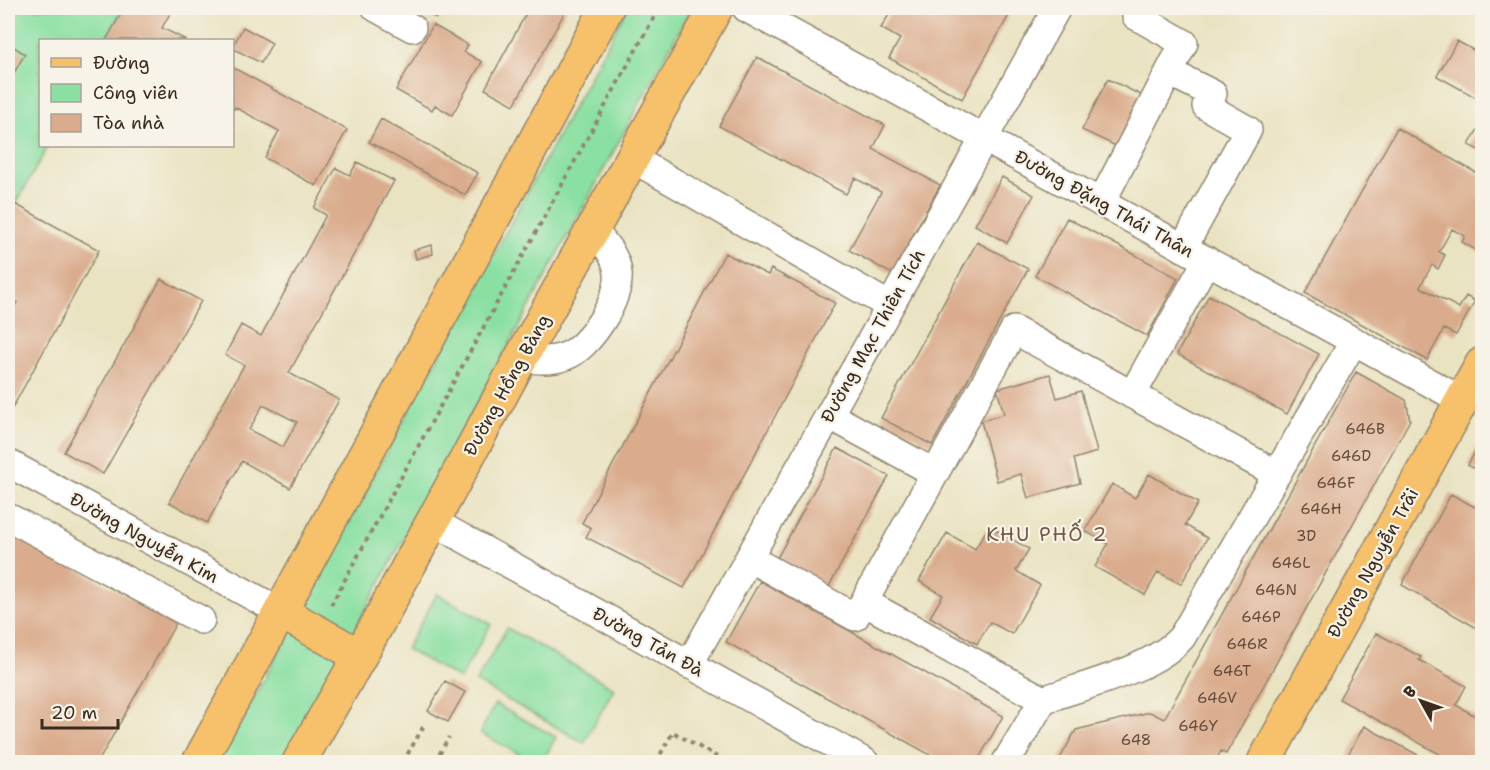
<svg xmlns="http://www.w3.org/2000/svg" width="1490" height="770" font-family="'Shantell Sans',sans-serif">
	<rect width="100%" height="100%" fill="#f7f3e8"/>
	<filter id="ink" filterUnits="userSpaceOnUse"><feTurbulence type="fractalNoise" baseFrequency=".0167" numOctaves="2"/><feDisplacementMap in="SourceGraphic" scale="12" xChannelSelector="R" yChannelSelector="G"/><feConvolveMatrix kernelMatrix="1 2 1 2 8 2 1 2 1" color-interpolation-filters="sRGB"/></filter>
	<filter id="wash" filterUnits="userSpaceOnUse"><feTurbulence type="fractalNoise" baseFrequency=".008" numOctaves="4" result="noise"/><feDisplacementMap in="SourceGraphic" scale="24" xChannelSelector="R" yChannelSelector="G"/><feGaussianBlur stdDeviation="1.35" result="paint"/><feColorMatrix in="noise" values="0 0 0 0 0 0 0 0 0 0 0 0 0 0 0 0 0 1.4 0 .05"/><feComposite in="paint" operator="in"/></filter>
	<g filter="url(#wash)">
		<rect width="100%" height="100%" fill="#eae3c2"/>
		<!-- green -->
		<path fill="#8ae0a3" stroke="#628560" stroke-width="1.5" d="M8,8H124L106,40H40V146H48L8,218Z
			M627,8H691L283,762H219Z
			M437,594L491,624L460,679L406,649Z
			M507,628L614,688L584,743L476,682Z
			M495,704L556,737L542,762H534L480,733Z"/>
		<g id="blocks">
			<!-- building -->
			<path fill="#daac8d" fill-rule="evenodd" d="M124,8H173L162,28L186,40H106Z
				M417,8H442L436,18Z
				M529,8H567L514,105L485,89Z
				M893,8H1013L962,99L889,58L900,39L881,28Z
				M433,25L468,45L464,52L482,62L452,115L435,105L432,110L396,90Z
				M243,27L272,43L261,63L232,48Z
				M1457,41L1482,55V101L1437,76Z
				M8,43L25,54L8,83Z
				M757,57L885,125L873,149L940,185L892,274L849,250L881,192L855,178L846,194L719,126Z
				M232,67L347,130L316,186L265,158L279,131L235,107L232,112Z
				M1108,79L1145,97L1120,148L1082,130Z
				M381,119L478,173L465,195L369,142Z
				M1482,122V152L1469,145Z
				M1397,128L1482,176V254L1462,242L1465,236L1452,229L1439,252L1445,255L1438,269L1432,265L1420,287L1459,308L1466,296L1475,301L1456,335L1444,329L1427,360L1305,293Z
				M357,162L394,181L289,373L339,400L290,488L242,461L207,523L169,502L244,365L225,355L241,325L261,336L326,215L314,208L336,168L350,175ZM263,405L297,422L283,447L249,430Z
				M1002,177L1034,195L1007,243L975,225Z
				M15,204L99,250L8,416V320L17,302L8,297V218Z
				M1067,218L1178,278L1147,336L1035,276Z
				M977,242L1028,269L932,445L881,418Z
				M432,245L433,254L416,259L414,250Z
				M725,253L768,275L771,269L835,303L684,588L586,537L591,528L582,523Z
				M161,279L201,301L103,474L64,452Z
				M1209,295L1319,354L1287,414L1177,354Z
				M1356,372L1406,400L1410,420L1226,754L1221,751L1215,762H1058L1076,730L1150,712L1164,719Z
				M1050,374L1057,398L1081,391L1097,452L1074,459L1080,483L1028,498L1021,474L997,481L981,421L1004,414L997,389Z
				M1482,438V473L1468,465Z
				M837,448L889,476L827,590L775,562Z
				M1149,474L1198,503L1185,525L1207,538L1181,584L1158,572L1145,595L1095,567L1108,544L1085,531L1112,484L1135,498Z
				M1451,494L1482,511V631L1402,585Z
				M989,526L1029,549L1016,571L1040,585L1012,634L990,622L977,644L930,617L943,595L919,581L947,533L975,549Z
				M8,531L176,623L98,762H8Z
				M760,581L1003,716L977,762H943L726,642Z
				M1376,633L1421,657L1419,660L1466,686L1456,705L1482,720V762H1454L1339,699Z
				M445,681L465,692L448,722L428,711Z
				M1364,726L1431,762H1344Z"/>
		</g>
	</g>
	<g filter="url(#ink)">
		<use href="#blocks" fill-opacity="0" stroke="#928670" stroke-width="1.5"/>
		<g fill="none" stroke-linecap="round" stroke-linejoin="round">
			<!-- minor casing -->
			<g stroke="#928670" stroke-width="30">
				<path id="minor" d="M376,8L412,28
					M746,8L1463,401
					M1169,72L1213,94L1206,106L1248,130L1183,248
					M633,159L890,306
					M1101,203L1184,43L1136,16
					M521,358C536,360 551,362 566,356C589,348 621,298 618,273C616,255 604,243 593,230
					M1132,395L1207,260
					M829,415L935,473
					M8,463L281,612
					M8,517L201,620
					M432,521L865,762
					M749,558L855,617L864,602
					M689,665L1057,8
					M1043,700L864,602L1014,330L1277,474
					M1006,762L1043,700C1084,685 1153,670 1182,637L1354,341"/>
			</g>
			<!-- major casing -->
			<g stroke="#928670" stroke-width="36">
				<path id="major" d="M281,612L360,656
					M199,762L607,8
					M299,762L360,656L521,358L716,8
					M1264,762L1482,364"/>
			</g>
			<!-- path -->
			<path stroke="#928670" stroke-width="4" stroke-dasharray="4.5 4.5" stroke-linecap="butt" d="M331,605L659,8
				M403,762L425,724
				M435,762L449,737
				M656,762L673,732L726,762"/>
			<!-- minor -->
			<use href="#minor" stroke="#fff" stroke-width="27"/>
			<!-- major -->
			<use href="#major" stroke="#f7c06b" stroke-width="33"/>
		</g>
	</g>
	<g text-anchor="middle" stroke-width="4.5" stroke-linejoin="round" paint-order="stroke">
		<!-- number labels -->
		<g font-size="15" fill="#634a3a">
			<text x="1365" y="434">646B</text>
			<text x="1351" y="461">646D</text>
			<text x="1336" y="488">646F</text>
			<text x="1321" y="514">646H</text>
			<text x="1306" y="541">3D</text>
			<text x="1291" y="568">646L</text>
			<text x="1276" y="595">646N</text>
			<text x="1261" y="622">646P</text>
			<text x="1247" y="649">646R</text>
			<text x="1232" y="676">646T</text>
			<text x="1217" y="703">646V</text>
			<text x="1198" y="731">646Y</text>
			<text x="1136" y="745">648</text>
		</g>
		<!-- street labels -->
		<g font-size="18" fill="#3b2a1e" stroke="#f7f3e8">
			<text transform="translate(1104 204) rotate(29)" y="6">Đường Đặng Thái Thân</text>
			<text transform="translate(873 336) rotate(-61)" y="6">Đường Mạc Thiên Tích</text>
			<text transform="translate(507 385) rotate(-61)" y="6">Đường Hồng Bàng</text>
			<text transform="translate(144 538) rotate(29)" y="6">Đường Nguyễn Kim</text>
			<text transform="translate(1373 563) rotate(-61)" y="6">Đường Nguyễn Trãi</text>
			<text transform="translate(648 642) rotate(29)" y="6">Đường Tản Đà</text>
		</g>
		<!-- neighbourhood labels -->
		<g font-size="20" letter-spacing="1.5" fill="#735845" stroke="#f7f3e8">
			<text x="1047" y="541">KHU PHỐ 2</text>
		</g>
	</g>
	<!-- margin -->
	<rect width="1490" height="770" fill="none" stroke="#f7f3e8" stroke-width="30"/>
	<!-- legend -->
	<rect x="39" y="39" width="195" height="108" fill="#f7f3e8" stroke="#aca397" stroke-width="1.5"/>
	<rect x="51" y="58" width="30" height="9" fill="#f7c06b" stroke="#aca397" stroke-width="1.5"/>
	<text x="93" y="69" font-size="18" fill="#3b2a1e">Đường</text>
	<rect x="51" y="84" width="30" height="18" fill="#8ae0a3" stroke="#aca397" stroke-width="1.5"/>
	<text x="93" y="99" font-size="18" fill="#3b2a1e">Công viên</text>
	<rect x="51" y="114" width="30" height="18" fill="#daac8d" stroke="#aca397" stroke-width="1.5"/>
	<text x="93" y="129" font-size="18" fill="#3b2a1e">Tòa nhà</text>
	<!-- north arrow -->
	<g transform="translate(1421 701) rotate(310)" stroke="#f7f3e8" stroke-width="4.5" paint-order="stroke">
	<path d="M0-4.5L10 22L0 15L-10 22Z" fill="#3b2a1e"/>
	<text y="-9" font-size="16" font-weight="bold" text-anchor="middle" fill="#3b2a1e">B</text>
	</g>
	<!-- scale -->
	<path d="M42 719v9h76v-9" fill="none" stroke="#3b2a1e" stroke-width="3"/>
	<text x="51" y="719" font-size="18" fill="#3b2a1e" stroke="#f7f3e8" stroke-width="4.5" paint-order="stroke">20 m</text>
</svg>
